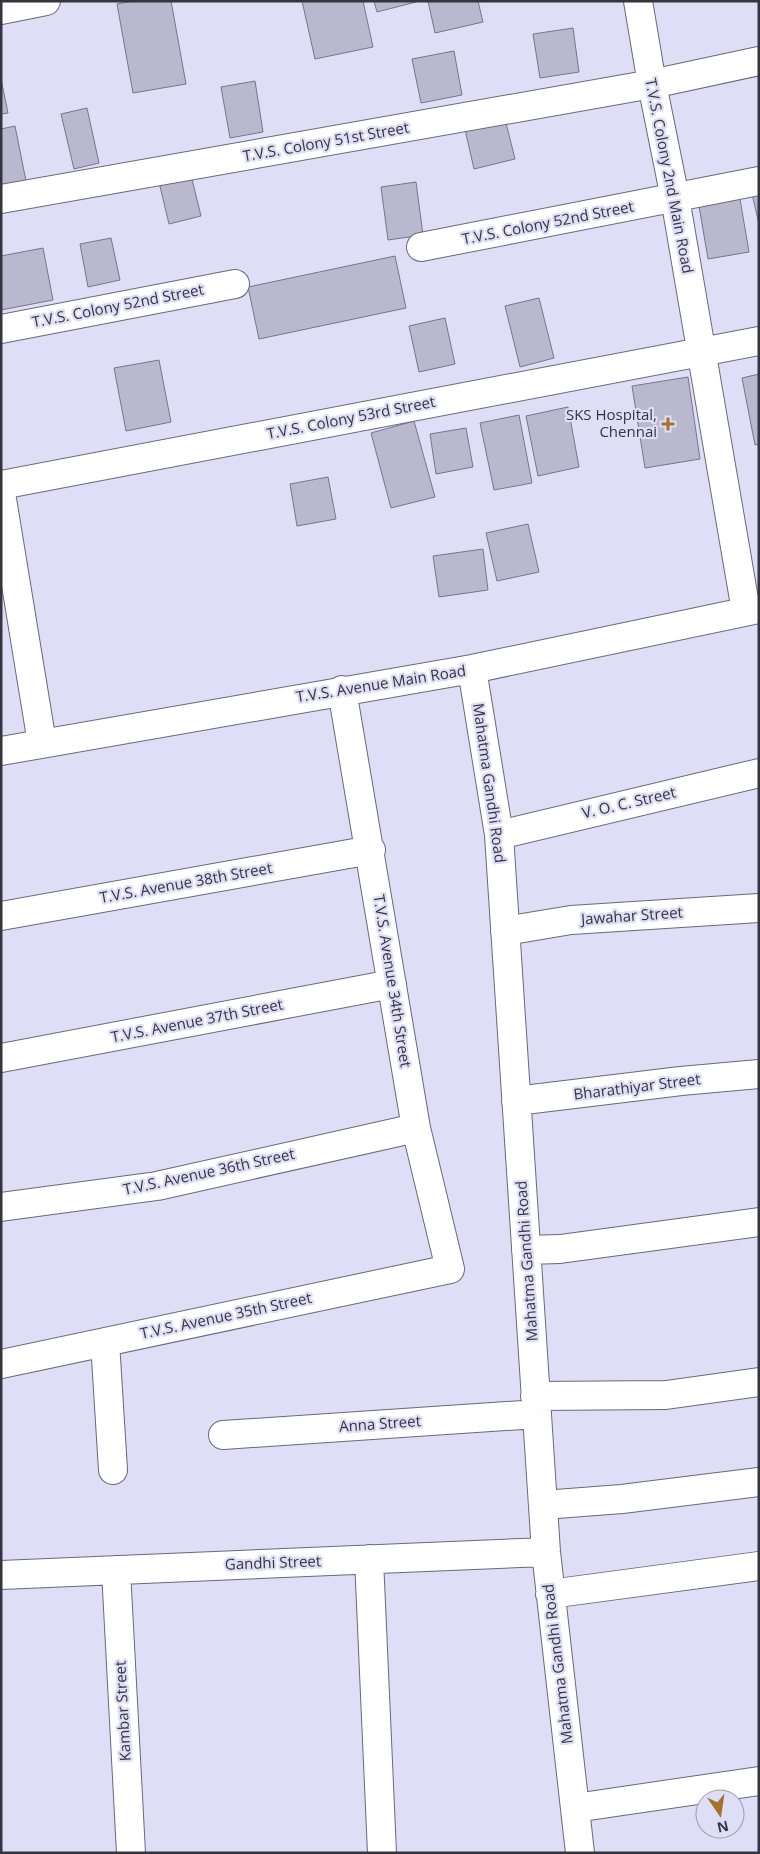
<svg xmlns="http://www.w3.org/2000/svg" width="760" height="1854" font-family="'Open Sans',sans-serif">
	<rect width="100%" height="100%" fill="#dedef6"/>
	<!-- building -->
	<path fill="#b9b8cf" stroke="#76768b" d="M133,1H171L186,84L133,93L117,4Z
		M302,1H363L373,47L315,59Z
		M374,1H416V2L377,12Z
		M428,1H478L483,22L435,33Z
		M573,28L579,72L540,78L533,34Z
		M454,51L462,95L421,103L412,59Z
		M1,79L8,113L1,114Z
		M255,81L263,132L230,138L221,87Z
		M87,108L99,163L74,169L61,114Z
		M504,115L515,159L474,169L464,125Z
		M15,126L26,181L1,186V129Z
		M190,171L201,216L169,224L158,178Z
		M416,182L423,235L388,240L381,187Z
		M759,193V224L752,194Z
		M740,199L749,252L708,259L699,206Z
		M111,238L120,280L88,287L80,244Z
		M43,248L53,300L1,310V256Z
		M395,256L406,308L259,339L248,287Z
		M539,298L554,358L520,367L505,306Z
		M445,318L455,364L419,372L409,326Z
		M159,360L171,422L126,431L114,368Z
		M759,374V444L755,445L742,378Z
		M688,377L700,459L645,468L632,386Z
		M568,407L579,467L538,476L526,416Z
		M519,415L532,483L494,490L480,423Z
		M414,421L435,497L391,508L371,433Z
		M466,428L473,467L436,474L430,434Z
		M328,477L336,519L297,526L290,484Z
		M528,524L539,572L497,581L486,533Z
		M483,549L488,590L439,597L433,556Z"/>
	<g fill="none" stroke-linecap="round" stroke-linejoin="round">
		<!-- minor casing -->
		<g stroke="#69687d" stroke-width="30">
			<path id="minor" d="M638,1L652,84L675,198L746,611
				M1,10L46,1
				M1,199L652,84L759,61
				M421,247L759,181
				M1,329L235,284
				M1,485L759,341
				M1,493L42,743
				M472,669L499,835L546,1552L580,1853
				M1,751L472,669L759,609
				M499,835L759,773
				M1,916L371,850
				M505,931L571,920L759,908
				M1,1058L392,984
				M516,1101L681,1081L759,1074
				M1,1207L157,1186L416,1128
				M526,1250L560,1249L759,1222
				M105,1342L113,1470
				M1,1364L450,1269L416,1128L342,690
				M535,1396L666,1395L759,1382
				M223,1435L537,1414
				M543,1505L622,1499L759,1482
				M369,1559L382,1853
				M116,1570L131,1853
				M1,1575L546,1552
				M550,1594L759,1566
				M575,1808L759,1781"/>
		</g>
		<!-- minor -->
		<use href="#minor" stroke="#fff" stroke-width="28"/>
	</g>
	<!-- markers -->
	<path fill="#a6722a" stroke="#dedef6" stroke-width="2" d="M665.5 416.5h5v5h5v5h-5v5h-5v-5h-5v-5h5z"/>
	<g text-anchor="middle" stroke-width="4.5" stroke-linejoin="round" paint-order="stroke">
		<!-- street labels -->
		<g font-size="15" fill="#36353f" stroke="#dedef6">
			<text transform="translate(326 142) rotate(-10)" y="5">T.V.S. Colony 51st Street</text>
			<text transform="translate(669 176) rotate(79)" y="5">T.V.S. Colony 2nd Main Road</text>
			<text transform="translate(548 223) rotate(-11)" y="5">T.V.S. Colony 52nd Street</text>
			<text transform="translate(118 306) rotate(-11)" y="5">T.V.S. Colony 52nd Street</text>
			<text transform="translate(351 418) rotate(-11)" y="5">T.V.S. Colony 53rd Street</text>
			<text transform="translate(381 684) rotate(-9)" y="5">T.V.S. Avenue Main Road</text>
			<text transform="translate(489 783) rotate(82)" y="5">Mahatma Gandhi Road</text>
			<text transform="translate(629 803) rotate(-13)" y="5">V. O. C. Street</text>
			<text transform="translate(186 883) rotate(-10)" y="5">T.V.S. Avenue 38th Street</text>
			<text transform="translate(632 916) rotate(-4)" y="5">Jawahar Street</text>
			<text transform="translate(392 981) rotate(81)" y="5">T.V.S. Avenue 34th Street</text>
			<text transform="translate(197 1021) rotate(-11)" y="5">T.V.S. Avenue 37th Street</text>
			<text transform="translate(637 1087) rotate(-7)" y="5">Bharathiyar Street</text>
			<text transform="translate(209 1172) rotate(-12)" y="5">T.V.S. Avenue 36th Street</text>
			<text transform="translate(527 1261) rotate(-94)" y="5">Mahatma Gandhi Road</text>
			<text transform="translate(226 1316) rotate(-12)" y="5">T.V.S. Avenue 35th Street</text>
			<text transform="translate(380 1424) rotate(-4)" y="5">Anna Street</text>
			<text transform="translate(273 1563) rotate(-2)" y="5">Gandhi Street</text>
			<text transform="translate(558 1664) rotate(-97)" y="5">Mahatma Gandhi Road</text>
			<text transform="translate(123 1711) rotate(-93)" y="5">Kambar Street</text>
		</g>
		<!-- poi labels -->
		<g font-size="15" fill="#36353f" stroke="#dedef6" text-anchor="end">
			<text x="657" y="420">SKS Hospital,<tspan x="657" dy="17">Chennai</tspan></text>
		</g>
	</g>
	<!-- border -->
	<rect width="760" height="1854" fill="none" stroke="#36353f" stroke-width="5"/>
	<!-- north arrow -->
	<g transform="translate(720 1814) rotate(167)"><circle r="24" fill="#dedef6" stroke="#9b9aad"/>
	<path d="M0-4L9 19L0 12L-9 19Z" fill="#a6722a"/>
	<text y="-8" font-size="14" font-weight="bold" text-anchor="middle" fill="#36353f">N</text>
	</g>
</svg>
